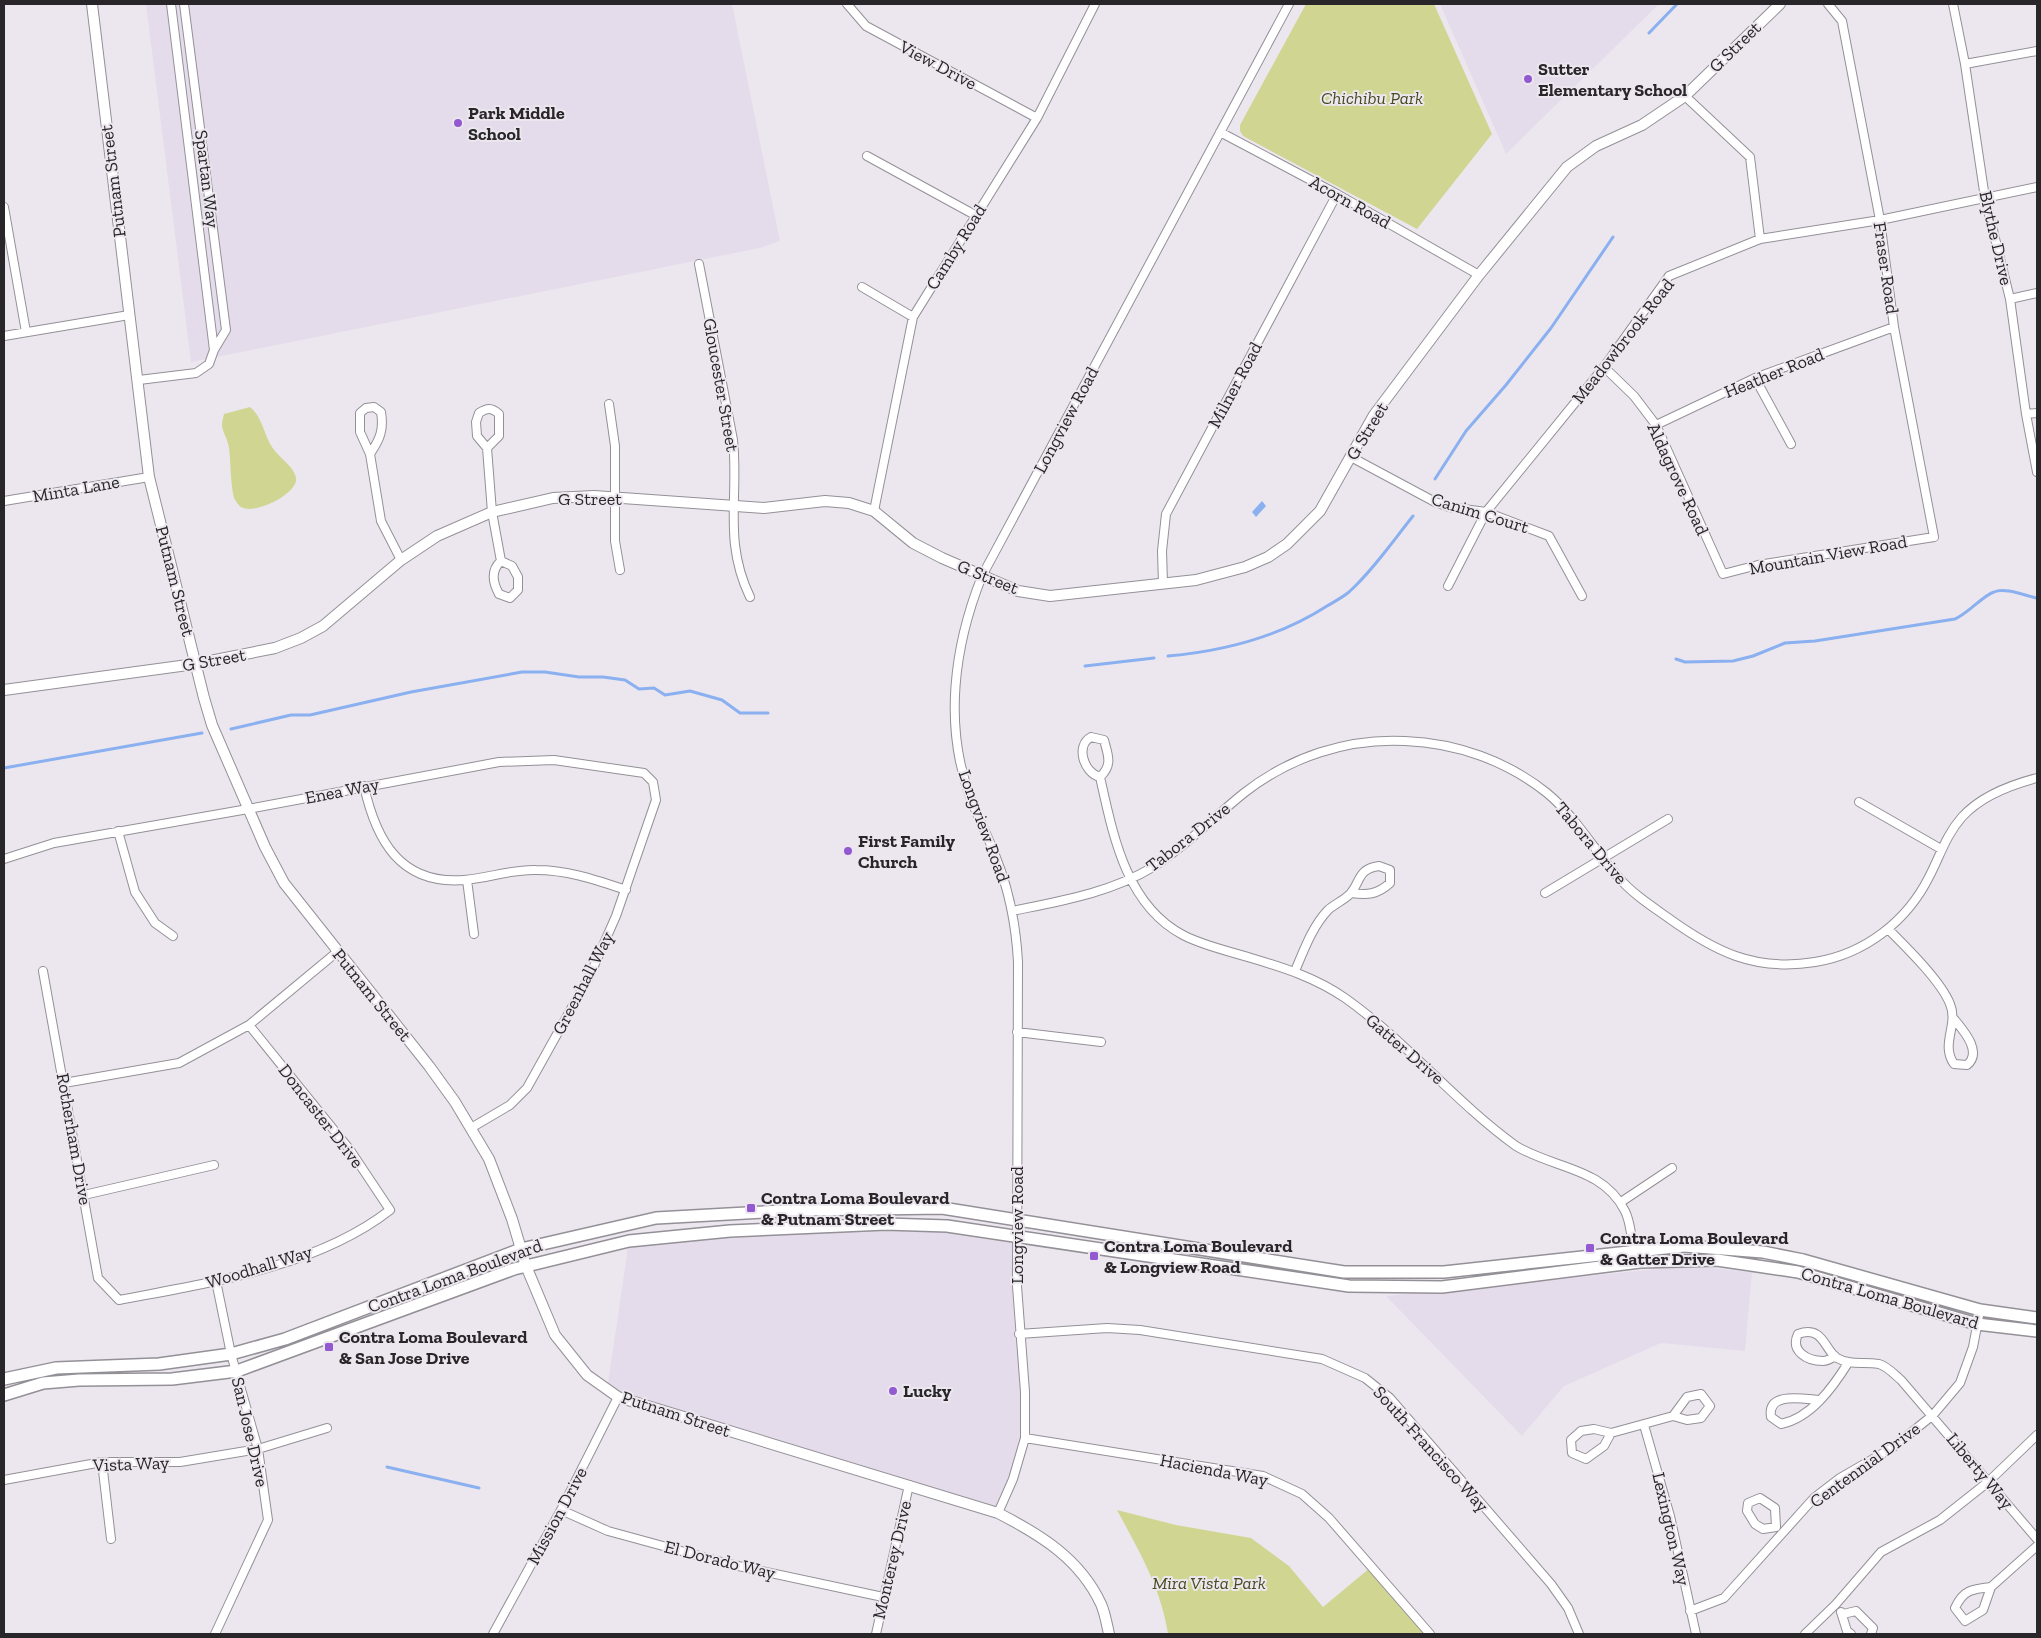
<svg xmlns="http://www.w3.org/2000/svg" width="2041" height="1638" font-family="'Zilla Slab',serif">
	<rect width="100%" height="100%" fill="#ece7ef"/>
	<!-- built -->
	<path fill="#e5dceb" d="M146,4H732L780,241L760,248L191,362Z
		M1440,4H1659L1506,154Z
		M886,1224L1017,1238L1025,1438L998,1513L607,1390L629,1241Z
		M1688,1266L1752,1272L1745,1351L1661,1343L1564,1386L1522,1436L1386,1296Z"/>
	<!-- green -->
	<path fill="#d0d692" d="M1306,4H1434L1492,134L1417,229L1243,136L1240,131V125Z
		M250,407C262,416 264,435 272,447C278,457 298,469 296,481C293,496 254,515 241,507C239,506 235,500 234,498C230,482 231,464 229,448C228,440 223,433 222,426C222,422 223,418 224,414Z
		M1117,1510L1176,1525L1251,1538L1289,1566L1323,1607L1371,1567L1430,1634H1168C1161,1588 1139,1551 1117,1510Z"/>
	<!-- water -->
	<path fill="#8ab0f0" d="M1262,501L1266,506L1256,517L1252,512Z"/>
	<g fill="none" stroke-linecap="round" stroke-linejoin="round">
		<!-- stream -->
		<path stroke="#8ab0f0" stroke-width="3" d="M1649,33L1677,4
			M1435,479L1466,431L1506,385L1551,328L1613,237
			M1168,656C1225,651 1279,637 1327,606C1334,602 1343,597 1349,592C1373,570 1393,541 1413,516
			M1676,659L1685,662L1733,661L1753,656L1785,643L1815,641L1955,619C1969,613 1982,596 1994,592C2005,587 2026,596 2037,598
			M1085,666L1154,658
			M231,729L291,715H310L411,692L522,672H545L579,677H603L625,680L639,689L654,688L665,695L690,691L722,700L740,713H768
			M4,768L202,733
			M387,1467L479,1488"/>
		<!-- minor casing -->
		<g stroke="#949097" stroke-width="10">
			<path id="minor" d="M171,4L214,350
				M847,4L866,26L1037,118
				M1953,4L1965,64L1985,198L2010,299L2026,414L2037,472
				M1965,64L2037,51
				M1685,96L1750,157L1760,239
				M1220,132L1337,194L1479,275
				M867,156L975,215
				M4,207L26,332
				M699,264L733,440C739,498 723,541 750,597
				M862,287L913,317
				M2010,299L2037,293
				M4,336L129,315
				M1604,367L1634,396L1656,425L1723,574L1758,565L1934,537L1894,327L1880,220L1842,21L1828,4
				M1755,378L1791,444
				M139,380L196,373L209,364L214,350L226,330L184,4
				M609,404L615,446V541L620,570
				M2026,414L2037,413
				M1656,425L1755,378L1894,327
				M487,448L499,436V414C491,407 487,408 479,413L476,422L477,436L487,448L492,512L501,561
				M370,454C380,439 384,430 381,412L374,407L366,408L360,413V432L370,454L381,521L401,560
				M1351,457L1435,502L1449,507L1486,512L1549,536L1582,596
				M4,501L149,477
				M874,511L913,317L1037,118L1095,4
				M501,561L512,566L518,577V590L510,598L499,594C493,583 490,571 501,561Z
				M1163,584L1162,551L1166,514L1337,194
				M1448,586L1486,512L1604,367L1669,276L1760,239L1880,220L2037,187
				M1091,737L1104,740C1108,755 1113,765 1100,777C1084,773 1075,746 1091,737Z
				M1100,777C1113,835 1126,905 1183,935C1204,946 1229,951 1251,958C1285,968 1316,978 1345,998C1406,1041 1455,1102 1516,1146C1554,1169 1603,1167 1625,1211C1632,1225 1630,1241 1637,1255
				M364,786C376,840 400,885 464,880C489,878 512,869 536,870C568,870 596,880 626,890
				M1859,802L1941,849
				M118,831L135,892L155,923L173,936
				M4,859L54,843L248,809L499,762L554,760L644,773L653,782L656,800L616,916L590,975L527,1088L510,1105L471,1128
				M467,880L474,934
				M1545,893L1668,819
				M1012,911C1061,901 1110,893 1153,867C1186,846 1214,817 1244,793C1290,757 1347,738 1405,741C1457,743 1507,761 1547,793C1577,818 1594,850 1619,878C1632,893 1650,905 1667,917C1714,951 1754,972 1815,962C1865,954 1907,921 1929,877C1940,856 1946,835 1962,817C1981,796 2010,785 2037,778
				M1888,929C1906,947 1941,981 1950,1004C1959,1025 1940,1044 1954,1064L1967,1065C1983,1052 1963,1030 1954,1019
				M43,971L98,1278L119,1300C208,1283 317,1267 390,1210L350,1150L249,1025
				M1295,971C1304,950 1312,927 1328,910C1335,904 1344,900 1350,894C1361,882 1357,869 1379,866L1390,870V883C1377,895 1367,895 1351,893
				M1017,1032L1101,1042
				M64,1083L179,1063L249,1025L337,952
				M84,1195L214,1165
				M1621,1202L1672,1168
				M1019,1334L1107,1328L1140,1330L1322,1359L1365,1378L1390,1398L1551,1584L1568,1608L1579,1634
				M1835,1356C1832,1358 1827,1361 1823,1361C1807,1361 1790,1351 1798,1334C1824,1325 1824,1350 1837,1358C1851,1366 1864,1361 1879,1364C1887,1366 1895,1375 1901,1380L2037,1539
				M1819,1400C1804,1399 1767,1391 1771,1417L1781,1424C1811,1418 1833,1387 1848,1363
				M1644,1425L1670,1516L1696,1634
				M1611,1433L1604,1446L1586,1459L1572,1453L1571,1440L1581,1431L1594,1429L1611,1433L1673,1416L1687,1420L1701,1418L1710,1406L1701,1394L1687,1397L1673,1416
				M1025,1438L1263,1476L1302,1494L1329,1518L1430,1634
				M102,1462L111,1539
				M4,1480L102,1462H180L258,1449L327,1428
				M1760,1498L1775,1508L1776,1527L1763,1529L1755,1524L1747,1511L1748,1503Z
				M561,1510L608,1531L729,1564L883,1597
				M998,1513L1013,1479L1025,1438V1392L1017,1286L1018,962C1016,925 1009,889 995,855C988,836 978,818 971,799C943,726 954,646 982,576L1289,4
				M1991,1587C1972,1589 1963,1590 1955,1608L1965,1621L1983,1610L1991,1587L2037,1546
				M1690,1611L1724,1598L1814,1498L1840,1478L1892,1448L1933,1415L1960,1383L1973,1347L1980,1310
				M1841,1612L1847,1631L1851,1634
				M1843,1614L1856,1611L1873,1628L1871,1634
				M215,1634L268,1520L258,1449L231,1354L216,1281
				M493,1634L561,1510L618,1397
				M876,1634L909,1485
				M1805,1634L1836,1604L1881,1552L1940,1520L1988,1482L2037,1435"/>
		</g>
		<!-- tertiary casing -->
		<g stroke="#949097" stroke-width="12">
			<path id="tertiary" d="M92,4L149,477L204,698L212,725L265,847L284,883L429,1066L455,1102L489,1159L512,1219L526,1266L555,1335L587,1375L618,1397L998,1513C1041,1535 1080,1559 1101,1604C1105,1613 1107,1625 1109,1634
				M4,690L195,664L275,648L301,638L323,626L401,560L437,536L492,512L553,498L594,496L764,508L825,501L849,503L874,511L913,543L942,558L1018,591L1050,596L1196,580L1245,567L1268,557L1287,544L1320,511L1374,415L1479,275L1567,167L1596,146L1642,125L1685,96L1780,4"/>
		</g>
		<!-- secondary casing -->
		<g stroke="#949097" stroke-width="14">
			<path id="secondary" d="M4,1379L56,1368L159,1364L231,1354L285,1339L521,1249L656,1218L799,1210L942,1208L1344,1272H1444L1684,1246L1763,1252L1803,1260L1980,1310L2037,1318
				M4,1395L43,1383L79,1380L172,1379L237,1371L514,1269L629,1241L730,1231L886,1224L947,1226L1349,1286L1442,1287L1640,1262L1717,1260L1798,1272L1977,1324L2037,1331"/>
		</g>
		<!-- minor -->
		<use href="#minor" stroke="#fff" stroke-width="8"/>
		<!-- tertiary -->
		<use href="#tertiary" stroke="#fff" stroke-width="10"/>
		<!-- secondary -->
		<use href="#secondary" stroke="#fff" stroke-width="11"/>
	</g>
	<!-- markers -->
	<g fill="#9359d0" stroke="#ece7ef" stroke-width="2">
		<circle cx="1528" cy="79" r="5"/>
		<circle cx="458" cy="123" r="5"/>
		<circle cx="848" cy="851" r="5"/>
		<rect x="746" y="1203" width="10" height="10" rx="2.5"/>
		<rect x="1585" y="1243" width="10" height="10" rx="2.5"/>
		<rect x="1089" y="1251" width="10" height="10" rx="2.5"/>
		<rect x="324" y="1342" width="10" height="10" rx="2.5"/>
		<circle cx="893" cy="1391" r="5"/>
	</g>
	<g text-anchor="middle" stroke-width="4" stroke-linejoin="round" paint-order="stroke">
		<!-- street labels -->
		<g font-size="18" fill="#282629" stroke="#ece7ef">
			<text transform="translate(1735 47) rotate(-44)" y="6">G Street</text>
			<text transform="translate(938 65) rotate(28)" y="6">View Drive</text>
			<text transform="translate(207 179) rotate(83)" y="6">Spartan Way</text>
			<text transform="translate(113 181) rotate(-97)" y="6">Putnam Street</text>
			<text transform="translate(1350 202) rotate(29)" y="6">Acorn Road</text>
			<text transform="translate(1996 238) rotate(77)" y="6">Blythe Drive</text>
			<text transform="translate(956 247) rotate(-58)" y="6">Camby Road</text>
			<text transform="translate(1886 268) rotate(82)" y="6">Fraser Road</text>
			<text transform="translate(1623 341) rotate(-52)" y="6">Meadowbrook Road</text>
			<text transform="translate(1774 373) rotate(-22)" y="6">Heather Road</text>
			<text transform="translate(721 385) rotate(80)" y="6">Gloucester Street</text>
			<text transform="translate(1235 385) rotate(-62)" y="6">Milner Road</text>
			<text transform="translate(1066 420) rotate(-62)" y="6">Longview Road</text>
			<text transform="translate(1367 431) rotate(-59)" y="6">G Street</text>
			<text transform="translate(1678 479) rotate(65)" y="6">Aldagrove Road</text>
			<text transform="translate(76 489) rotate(-10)" y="6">Minta Lane</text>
			<text x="590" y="505">G Street</text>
			<text transform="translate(1480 513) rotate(17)" y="6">Canim Court</text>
			<text transform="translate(1828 555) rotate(-10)" y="6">Mountain View Road</text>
			<text transform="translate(988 577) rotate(22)" y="6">G Street</text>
			<text transform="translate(175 581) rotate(76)" y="6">Putnam Street</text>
			<text transform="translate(214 660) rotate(-10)" y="6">G Street</text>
			<text transform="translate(342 791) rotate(-11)" y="6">Enea Way</text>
			<text transform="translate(984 826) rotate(70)" y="6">Longview Road</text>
			<text transform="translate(1188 837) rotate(-38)" y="6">Tabora Drive</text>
			<text transform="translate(1591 843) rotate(50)" y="6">Tabora Drive</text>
			<text transform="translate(583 983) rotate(-63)" y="6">Greenhall Way</text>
			<text transform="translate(372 995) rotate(51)" y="6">Putnam Street</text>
			<text transform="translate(1405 1049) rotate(41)" y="6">Gatter Drive</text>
			<text transform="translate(321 1116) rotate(52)" y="6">Doncaster Drive</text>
			<text transform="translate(74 1139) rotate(80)" y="6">Rotherham Drive</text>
			<text transform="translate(1017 1225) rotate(-90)" y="6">Longview Road</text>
			<text transform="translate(259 1267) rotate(-17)" y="6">Woodhall Way</text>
			<text transform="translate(455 1276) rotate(-20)" y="6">Contra Loma Boulevard</text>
			<text transform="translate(1890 1298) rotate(16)" y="6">Contra Loma Boulevard</text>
			<text transform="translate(676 1414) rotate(18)" y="6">Putnam Street</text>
			<text transform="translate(250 1432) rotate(77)" y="6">San Jose Drive</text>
			<text transform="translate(1431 1449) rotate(48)" y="6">South Francisco Way</text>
			<text transform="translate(131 1464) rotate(-2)" y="6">Vista Way</text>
			<text transform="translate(1865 1465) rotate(-36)" y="6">Centennial Drive</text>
			<text transform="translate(1214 1470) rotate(11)" y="6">Hacienda Way</text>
			<text transform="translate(1980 1471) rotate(50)" y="6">Liberty Way</text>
			<text transform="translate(557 1516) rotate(-62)" y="6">Mission Drive</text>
			<text transform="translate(1671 1529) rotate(77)" y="6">Lexington Way</text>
			<text transform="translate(720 1560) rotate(14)" y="6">El Dorado Way</text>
			<text transform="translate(892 1560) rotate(-77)" y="6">Monterey Drive</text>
		</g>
		<!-- poi labels -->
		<g font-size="18" font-weight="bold" fill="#282629" stroke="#ece7ef" text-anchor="start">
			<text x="1538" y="75">Sutter<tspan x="1538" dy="21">Elementary School</tspan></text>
			<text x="468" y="119">Park Middle<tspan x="468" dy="21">School</tspan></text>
			<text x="858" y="847">First Family<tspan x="858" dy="21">Church</tspan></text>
			<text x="761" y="1204">Contra Loma Boulevard<tspan x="761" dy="21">&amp; Putnam Street</tspan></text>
			<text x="1600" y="1244">Contra Loma Boulevard<tspan x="1600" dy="21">&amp; Gatter Drive</tspan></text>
			<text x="1104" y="1252">Contra Loma Boulevard<tspan x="1104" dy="21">&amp; Longview Road</tspan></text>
			<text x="339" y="1343">Contra Loma Boulevard<tspan x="339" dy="21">&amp; San Jose Drive</tspan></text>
			<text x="903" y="1397">Lucky</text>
		</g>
		<!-- park labels -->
		<g font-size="18" font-style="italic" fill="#484b20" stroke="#ece7ef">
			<text x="1372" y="104">Chichibu Park</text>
			<text x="1209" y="1589">Mira Vista Park</text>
		</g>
	</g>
	<!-- border -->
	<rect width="2041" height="1638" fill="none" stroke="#282629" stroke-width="10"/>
</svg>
